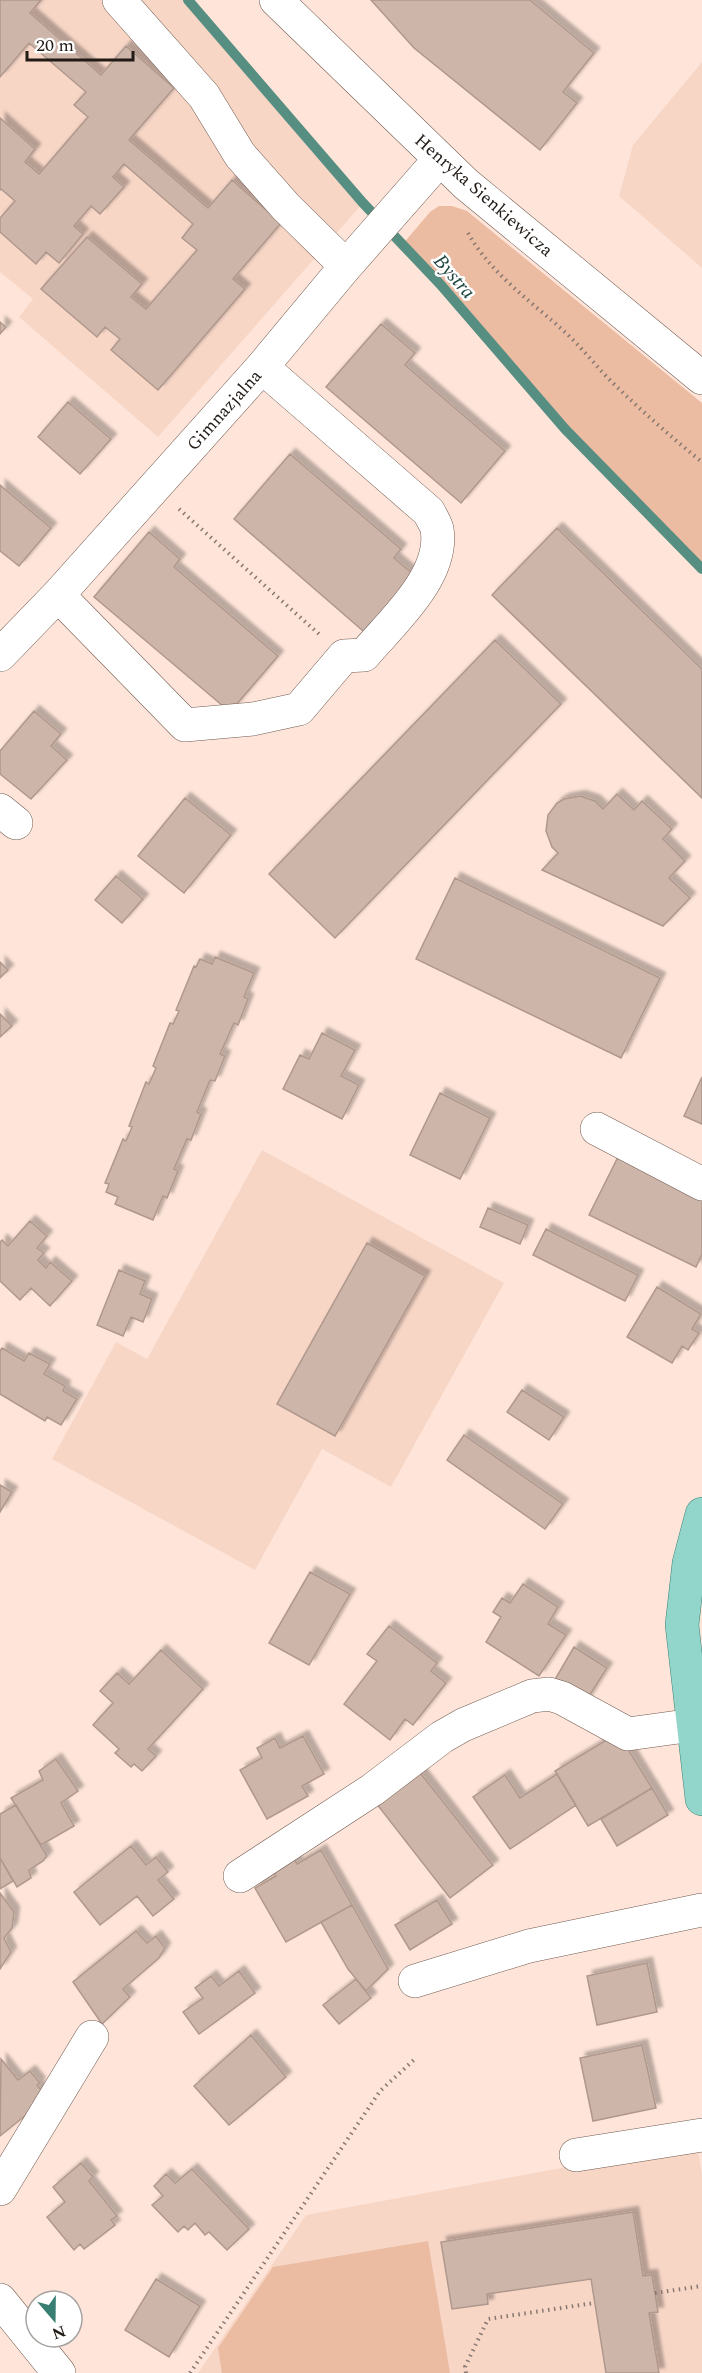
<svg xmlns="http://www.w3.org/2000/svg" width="702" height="2373" font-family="Spectral,serif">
	<defs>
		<filter id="shadow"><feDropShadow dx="5.5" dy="-5.5" stdDeviation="1.5" flood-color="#0004"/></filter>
	</defs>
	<rect width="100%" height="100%" fill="#ffe5d9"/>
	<!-- built -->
	<path fill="#f7d6c6" d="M0,0H188L363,203L158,437L19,317L33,299L0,272Z
		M702,62V268L619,196L633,145Z
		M262,1150L504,1283L391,1487L322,1449L255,1570L52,1459L116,1342L147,1359Z
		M697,2143L702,2175V2373H198L306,2215Z"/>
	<!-- green -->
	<path fill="#ebbba2" d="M439,206H452L467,211L702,403V569L565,429L440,284L402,245L430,212Z
		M428,2241L450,2373H222L218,2348L273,2267Z"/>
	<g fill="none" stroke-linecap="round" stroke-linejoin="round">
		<!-- stream -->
		<path stroke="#568e82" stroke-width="10" d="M188,0L363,203L440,284L565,429L702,569"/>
	</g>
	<!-- building -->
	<path fill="#cdb5a9" stroke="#b0988d" stroke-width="1.5" filter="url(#shadow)" d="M0,0H41L30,13L101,75L126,46L174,88L129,140L208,208L232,180L281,223L233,279L245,289L158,390L111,350L120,339L105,327L97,337L41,289L87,237L142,284L131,297L146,309L197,250L182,238L193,224L124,164L113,177L124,187L100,214L91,206L74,226L83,234L59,263L46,252L36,264L0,232V218L15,201L1,189L0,190V118L35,149L25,162L39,174L88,117L74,105L86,92L29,43L0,77Z
		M371,0H530L594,53L563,92L577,103L540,150L414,48Z
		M0,322L6,327L0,334Z
		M381,324L415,353L405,365L505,451L461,503L326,387Z
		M68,402L111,439L80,474L38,437Z
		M290,454L401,549L394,558L420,580L370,637L234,519Z
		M0,485L51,528L19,566L0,551Z
		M557,528L702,669V798L492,595Z
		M149,532L180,559L174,567L278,656L230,712L94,597Z
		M495,640L561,704L335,938L269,874Z
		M34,711L61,734L51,746L67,760L31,799L0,774V751Z
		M617,794L634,810L642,801L672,829L663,839L685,861L669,878L690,898L663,926L542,870L558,853L552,847L546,831L548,815L557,803L564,799L580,796L595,801L603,809Z
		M185,798L231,835L184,893L138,856Z
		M116,876L143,899L122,923L95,900Z
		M455,878L660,978L621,1058L416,959Z
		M215,957L254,973L244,997L248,999L238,1025L234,1023L220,1054L225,1056L215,1081L210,1080L197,1112L201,1114L191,1140L187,1139L174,1169L178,1171L167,1198L163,1196L153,1220L115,1204L118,1197L106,1192L109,1184L105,1183L123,1139L126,1141L132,1127L129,1126L146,1082L149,1084L156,1068L153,1066L170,1023L173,1024L179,1011L176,1010L194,966L196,967L200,959L212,964Z
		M0,962L8,970L0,978Z
		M0,1014L12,1026L0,1037Z
		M322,1033L355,1050L341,1076L359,1085L342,1119L283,1089L300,1055L309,1059Z
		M702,1077V1124L684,1116Z
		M440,1093L490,1118L460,1179L410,1155Z
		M620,1153L702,1193V1254L696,1267L589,1215Z
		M488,1208L528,1225L520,1244L480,1227Z
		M30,1221L47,1236L37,1248L44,1253L38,1260L46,1268L50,1262L72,1281L50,1306L31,1288L20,1300L0,1281V1242L2,1240L8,1246Z
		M546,1229L638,1275L625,1301L533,1255Z
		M367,1243L425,1276L335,1436L277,1404Z
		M119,1270L145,1281L140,1294L152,1299L143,1322L131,1317L123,1336L97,1325Z
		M657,1287L701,1314L692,1329L699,1333L688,1350L682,1346L672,1363L627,1337Z
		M2,1348L24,1361L29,1353L50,1364L44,1374L65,1386L63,1391L77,1399L61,1425L47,1417L45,1421L0,1394V1351Z
		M522,1390L564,1417L549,1440L507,1412Z
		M464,1435L563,1504L545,1529L447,1460Z
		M0,1485L12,1492L0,1512Z
		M310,1572L350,1594L309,1665L269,1643Z
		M523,1584L558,1607L548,1624L566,1635L539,1676L486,1642L501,1617L493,1612L502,1598L510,1603Z
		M389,1626L437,1663L431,1671L446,1683L413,1725L405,1719L390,1740L344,1704L377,1661L367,1654Z
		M574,1647L607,1668L586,1701L554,1681Z
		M161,1650L203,1689L148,1749L156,1756L142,1771L134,1764L131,1767L115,1753L119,1749L93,1725L113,1703L100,1691L117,1673L129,1684Z
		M618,1733L652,1788L588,1826L555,1771Z
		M303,1736L324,1774L302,1786L308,1796L267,1819L240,1770L262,1758L257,1748L275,1738L280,1748Z
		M56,1759L78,1791L61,1803L74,1826L41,1845L11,1798L43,1780L39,1771Z
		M414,1765L493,1865L450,1898L372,1798Z
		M557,1774L576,1805L510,1849L473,1797L505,1775L520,1798Z
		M652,1788L668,1815L617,1846L601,1819Z
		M16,1805L47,1856L43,1861L29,1870L31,1878L17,1887L0,1858V1814Z
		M131,1846L146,1865L156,1857L168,1872L158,1880L174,1899L153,1916L137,1896L100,1925L74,1892Z
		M321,1850L352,1905L286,1942L255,1888L276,1876L273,1871L294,1859L297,1864Z
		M0,1858L13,1881L0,1889Z
		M0,1893L14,1912L12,1928L4,1938L11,1952L0,1969Z
		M437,1900L452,1924L410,1950L395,1925Z
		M352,1905L388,1969L366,1991L348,1969L321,1922Z
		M136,1931L147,1943L156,1936L165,1948L159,1958L123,1989L130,1997L102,2024L73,1982Z
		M647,1963L657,2012L597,2025L587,1976Z
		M239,1971L255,1993L199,2034L183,2012L203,1998L195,1988L211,1976L219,1986Z
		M356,1979L371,1998L339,2024L323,2005Z
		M251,2035L286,2077L229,2125L194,2086Z
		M642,2045L656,2108L593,2121L580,2058Z
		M1,2059L18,2080L30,2071L40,2083L37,2085L47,2098L0,2136Z
		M81,2163L93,2177L89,2181L117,2216L111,2220L115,2225L84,2249L80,2244L74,2250L47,2217L65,2202L53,2187Z
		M192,2169L249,2229L227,2250L209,2232L205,2235L195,2223L188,2230L184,2226L178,2232L152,2205L163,2196L154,2186L166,2174L175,2183Z
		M633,2212L643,2276L652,2275L658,2312L649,2313L659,2373H606L591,2279L487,2294L488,2304L452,2309L441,2242Z
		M156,2279L200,2306L169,2357L125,2330Z"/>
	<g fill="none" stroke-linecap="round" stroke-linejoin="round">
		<!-- minor casing -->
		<g stroke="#715b51" stroke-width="34">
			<path id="minor" d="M119,0L204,96L240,155L286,207L346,266
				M276,0L466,184L702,378
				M58,595L185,725L253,719L299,709L344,656L364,655C391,623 445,576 437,529C436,524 431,517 429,512L262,367
				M0,655L58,595L262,367L346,266L440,159
				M0,810L16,823
				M597,1129L702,1184
				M240,1876L372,1790L442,1737L463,1725L532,1696L549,1694L562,1698L628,1734L693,1725
				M415,1981L529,1946L702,1910
				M576,2155L702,2135
				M0,2189L92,2037
				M0,2300L59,2373"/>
		</g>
		<!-- major casing -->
		<g stroke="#3c8275" stroke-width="34">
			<path id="major" d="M702,1514L689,1563L682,1625L702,1799"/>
		</g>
		<!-- path -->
		<path stroke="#887870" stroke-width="4" stroke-dasharray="1.5 4.5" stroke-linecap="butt" d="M468,233C491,274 532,302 566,333C584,350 599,370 617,387C644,413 672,438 702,462
			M179,509L319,634
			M655,2293L702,2286
			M190,2373L380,2091L416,2058
			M466,2373L465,2367L488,2319L594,2303"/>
		<!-- minor -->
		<use href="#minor" stroke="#fff" stroke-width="33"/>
		<!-- major -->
		<use href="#major" stroke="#92d6cb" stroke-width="33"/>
	</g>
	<g text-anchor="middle" stroke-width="5" stroke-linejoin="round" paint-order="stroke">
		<!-- street labels -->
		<g font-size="18" fill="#221a15" stroke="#fff">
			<text transform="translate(484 195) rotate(41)" y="6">Henryka Sienkiewicza</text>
			<text transform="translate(224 410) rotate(-48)" y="6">Gimnazjalna</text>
		</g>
		<!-- water labels -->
		<g font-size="20" font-style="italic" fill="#214741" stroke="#fff">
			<text transform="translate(455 276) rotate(49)" y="7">Bystra</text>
		</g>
	</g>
	<!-- north arrow -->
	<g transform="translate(54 2319) rotate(160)"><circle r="28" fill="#ffffff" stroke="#a7a3a1" stroke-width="1.5"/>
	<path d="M0-4.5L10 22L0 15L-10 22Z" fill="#397e72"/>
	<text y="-9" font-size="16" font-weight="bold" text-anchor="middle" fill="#221a15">N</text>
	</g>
	<!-- scale -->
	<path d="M27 51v9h106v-9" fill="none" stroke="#221a15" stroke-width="3"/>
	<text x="36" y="51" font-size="18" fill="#221a15" stroke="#ffffff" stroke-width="4.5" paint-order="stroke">20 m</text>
</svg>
